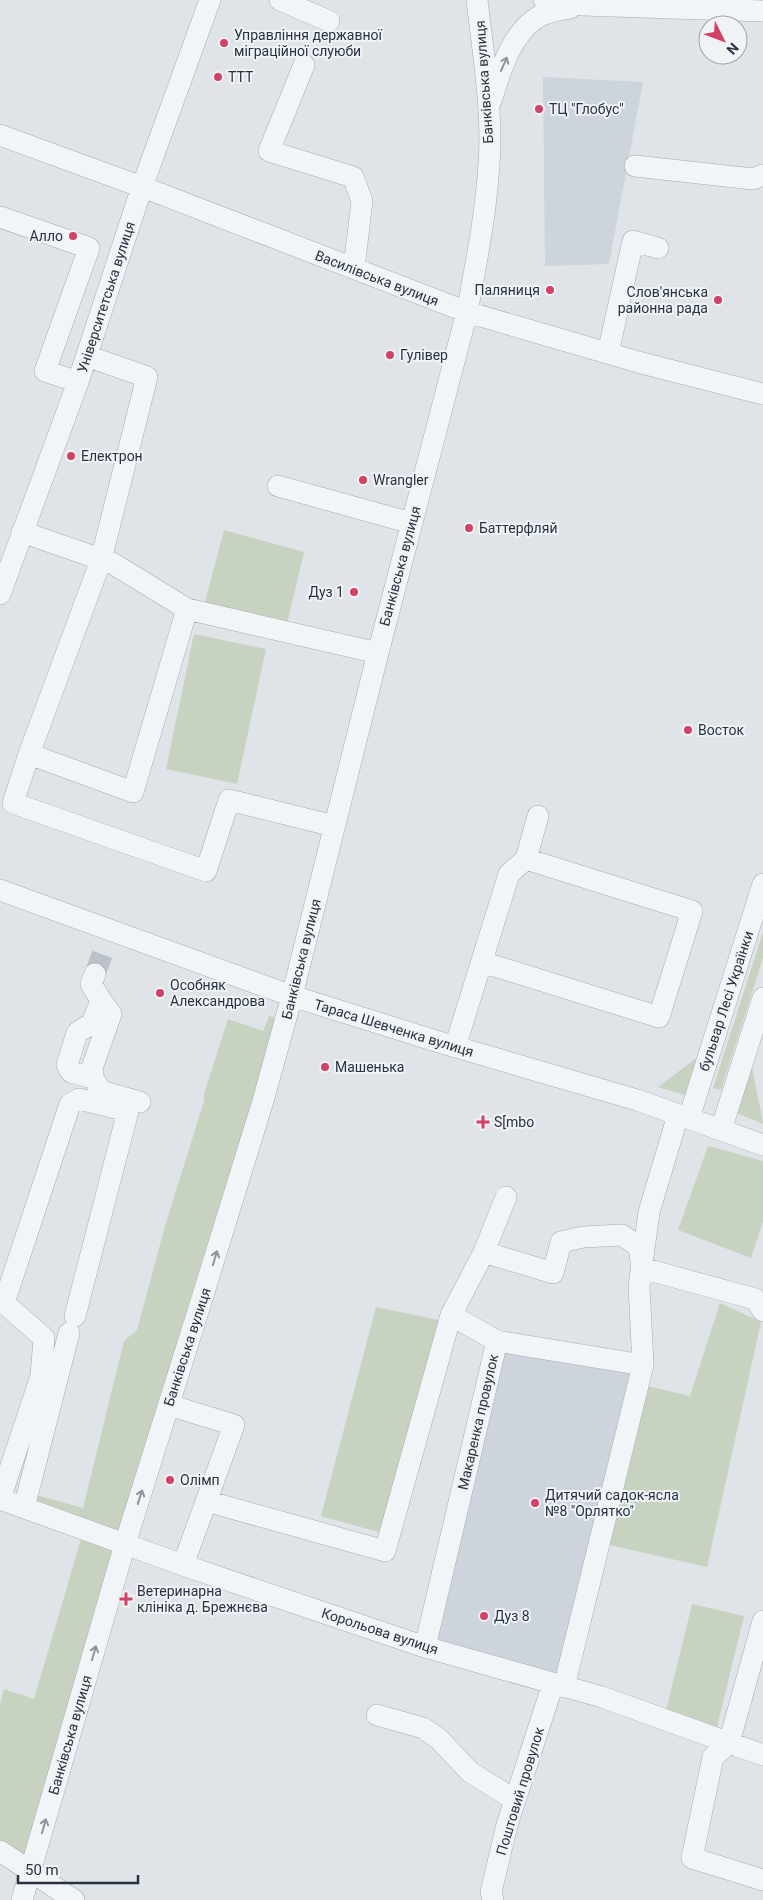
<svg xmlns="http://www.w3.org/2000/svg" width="763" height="1900" font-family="Roboto,sans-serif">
	<rect width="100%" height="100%" fill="#dfe4e9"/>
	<!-- built -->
	<path fill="#cdd4db" d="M543,77L643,82L609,264L545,266Z
		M501,1346L640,1368L564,1677L430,1638Z"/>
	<!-- green -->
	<path fill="#c7d3c0" d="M224,530L304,552L287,624L205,602Z
		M194,634L266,649L237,784L166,769Z
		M763,932V958L721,1090L713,1088Z
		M269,1016L279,1018L209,1238L125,1516L121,1534L33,1505L36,1495L83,1508L124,1341L137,1330L165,1226L204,1101V1094L228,1019L263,1031Z
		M703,1053L691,1097L658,1087Z
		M750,1058L763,1122V1124L734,1112Z
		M708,1146L763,1161V1222L751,1258L678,1230Z
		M720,1303L761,1322L707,1567L605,1544L643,1385L690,1396Z
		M376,1307L443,1321L382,1533L321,1516Z
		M82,1536L119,1548L27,1862L0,1844V1704L4,1689L34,1699Z
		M692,1604L744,1616L717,1727L665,1715Z"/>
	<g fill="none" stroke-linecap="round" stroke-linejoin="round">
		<!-- minor-tunnel -->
		<path stroke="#bac1c7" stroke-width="21" stroke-dasharray="21 11" stroke-linecap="butt" d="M95,974L106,944"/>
		<!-- minor casing -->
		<g stroke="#a4abb3" stroke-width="22">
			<path id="minor" d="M280,0L329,21
				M544,0L583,5L763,11
				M304,65L269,151L353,177L362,201L354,268
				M491,101C500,72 511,32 540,16C549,11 561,10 570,8
				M0,135L161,194L467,312L638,362L763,394
				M635,166L753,179L763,175
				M0,217L89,248L45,371L78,382
				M608,353L633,241L658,248
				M278,486L411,523
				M22,532L112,563L187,609L133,792L29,754L13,803L206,871L229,800L334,826
				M0,594L78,382L142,187L210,0
				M187,609L378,653
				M29,754L101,560L147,377L87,356
				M0,890L289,995L439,1042L637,1100L763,1145
				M482,962L659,1017L692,911L526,859
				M95,974L91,984L99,997L100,1003L92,1023L77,1033L67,1065L71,1072L93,1078L101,1091L140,1102
				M455,1047L509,874L526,859L538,816
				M93,1078L92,1068L111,1014L99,997
				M689,1118L763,884
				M721,1130L763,998
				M484,1252L553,1273L561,1242L583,1237L622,1235L639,1247L642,1268L755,1299L763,1311
				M0,1301L4,1303L70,1104L79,1099L128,1111L75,1316
				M451,1315L497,1341
				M169,1405L234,1425L183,1565
				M0,1499L183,1565L425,1647L602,1697L763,1755
				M0,1499L41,1376L44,1338L4,1303
				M206,1501L385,1551L451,1315L484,1252L506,1197
				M24,1508L69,1333
				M763,1621L729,1743L713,1757L692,1858L763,1880
				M425,1647L497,1341L643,1365L639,1286L649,1212L678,1115
				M564,1687L643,1365
				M377,1715L423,1728L439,1739L470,1772L515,1800
				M0,1851L74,1900
				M22,1900L125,1544L200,1305L263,1101L292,996L378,653L467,312C476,264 486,214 489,164C493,110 483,54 477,0
				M493,1900L491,1892L507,1825L553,1684"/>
		</g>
		<!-- minor -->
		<use href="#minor" stroke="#f2f5f7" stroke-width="21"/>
	</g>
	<!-- one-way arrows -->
	<defs><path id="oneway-shaft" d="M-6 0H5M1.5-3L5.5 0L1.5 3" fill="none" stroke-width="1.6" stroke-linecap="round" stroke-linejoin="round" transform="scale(1.25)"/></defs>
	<g stroke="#8d949c">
		<use href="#oneway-shaft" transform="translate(504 64) rotate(-66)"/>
		<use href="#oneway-shaft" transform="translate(215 1258) rotate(-73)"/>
		<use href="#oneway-shaft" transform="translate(140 1497) rotate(-72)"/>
		<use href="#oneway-shaft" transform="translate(94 1653) rotate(-74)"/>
		<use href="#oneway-shaft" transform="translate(44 1826) rotate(-74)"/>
	</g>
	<!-- markers -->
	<g fill="#d24166" stroke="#eff3f6" stroke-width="2">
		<circle cx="224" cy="43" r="5"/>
		<circle cx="218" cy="77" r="5"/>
		<circle cx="539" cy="109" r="5"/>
		<circle cx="73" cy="236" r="5"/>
		<circle cx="550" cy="290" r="5"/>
		<circle cx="718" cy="300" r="5"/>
		<circle cx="390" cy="355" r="5"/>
		<circle cx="71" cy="456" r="5"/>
		<circle cx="363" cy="480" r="5"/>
		<circle cx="469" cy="528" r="5"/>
		<circle cx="354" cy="592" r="5"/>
		<circle cx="688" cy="730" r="5"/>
		<circle cx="160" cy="993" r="5"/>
		<circle cx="325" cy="1067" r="5"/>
		<path d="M480.5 1114.5h5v5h5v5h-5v5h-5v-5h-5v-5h5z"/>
		<circle cx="170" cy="1480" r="5"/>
		<circle cx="535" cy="1503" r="5"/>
		<path d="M123.5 1591.5h5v5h5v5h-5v5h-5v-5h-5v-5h5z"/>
		<circle cx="484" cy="1616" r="5"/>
	</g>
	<g text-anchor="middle" stroke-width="4" stroke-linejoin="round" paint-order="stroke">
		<!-- poi labels -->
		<g font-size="14" fill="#283341" stroke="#eff3f6" text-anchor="start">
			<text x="234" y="40">Управління державної<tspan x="234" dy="16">міграційної слуюби</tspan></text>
			<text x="228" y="82">ТТТ</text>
			<text x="549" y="114">ТЦ "Глобус"</text>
			<text x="63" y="241" text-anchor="end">Алло</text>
			<text x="540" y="295" text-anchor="end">Паляниця</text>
			<text x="708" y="297" text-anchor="end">Слов'янська<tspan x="708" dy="16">районна рада</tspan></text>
			<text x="400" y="360">Гулівер</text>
			<text x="81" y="461">Електрон</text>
			<text x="373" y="485">Wrangler</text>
			<text x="479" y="533">Баттерфляй</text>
			<text x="344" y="597" text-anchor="end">Дуз 1</text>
			<text x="698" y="735">Восток</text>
			<text x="170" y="990">Особняк<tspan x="170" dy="16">Александрова</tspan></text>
			<text x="335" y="1072">Машенька</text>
			<text x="494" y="1127">S[mbo</text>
			<text x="180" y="1485">Олімп</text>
			<text x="545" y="1500">Дитячий садок-ясла<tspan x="545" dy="16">№8 "Орлятко"</tspan></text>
			<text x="137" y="1596">Ветеринарна<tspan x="137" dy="16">клініка д. Брежнєва</tspan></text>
			<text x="494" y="1621">Дуз 8</text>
		</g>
		<!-- street labels -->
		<g font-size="14" fill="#283341" stroke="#eff3f6">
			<text transform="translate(484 82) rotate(-94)" y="5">Банківська вулиця</text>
			<text transform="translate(377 278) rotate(21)" y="5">Василівська вулиця</text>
			<text transform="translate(106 297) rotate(-72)" y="5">Університетська вулиця</text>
			<text transform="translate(400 566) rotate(-75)" y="5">Банківська вулиця</text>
			<text transform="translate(301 959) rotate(-76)" y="5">Банківська вулиця</text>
			<text transform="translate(726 1001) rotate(-72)" y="5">бульвар Лесі Українки</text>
			<text transform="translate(394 1028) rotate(17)" y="5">Тараса Шевченка вулиця</text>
			<text transform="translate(187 1347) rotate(-72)" y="5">Банківська вулиця</text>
			<text transform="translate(478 1422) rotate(-77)" y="5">Макаренка провулок</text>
			<text transform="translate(380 1631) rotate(18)" y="5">Корольова вулиця</text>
			<text transform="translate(70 1735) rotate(-74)" y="5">Банківська вулиця</text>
			<text transform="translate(520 1791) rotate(-73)" y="5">Поштовий провулок</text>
		</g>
	</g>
	<!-- north arrow -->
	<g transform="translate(723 40) rotate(132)"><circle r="24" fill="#eff3f6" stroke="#9fa6ae"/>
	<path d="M0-4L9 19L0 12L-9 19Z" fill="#d24166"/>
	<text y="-8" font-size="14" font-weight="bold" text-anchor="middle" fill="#283341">N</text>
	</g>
	<!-- scale -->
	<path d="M18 1875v8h120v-8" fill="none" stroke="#283341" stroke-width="2.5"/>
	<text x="25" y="1875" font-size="15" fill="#283341" stroke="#eff3f6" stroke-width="4" paint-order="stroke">50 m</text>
</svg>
